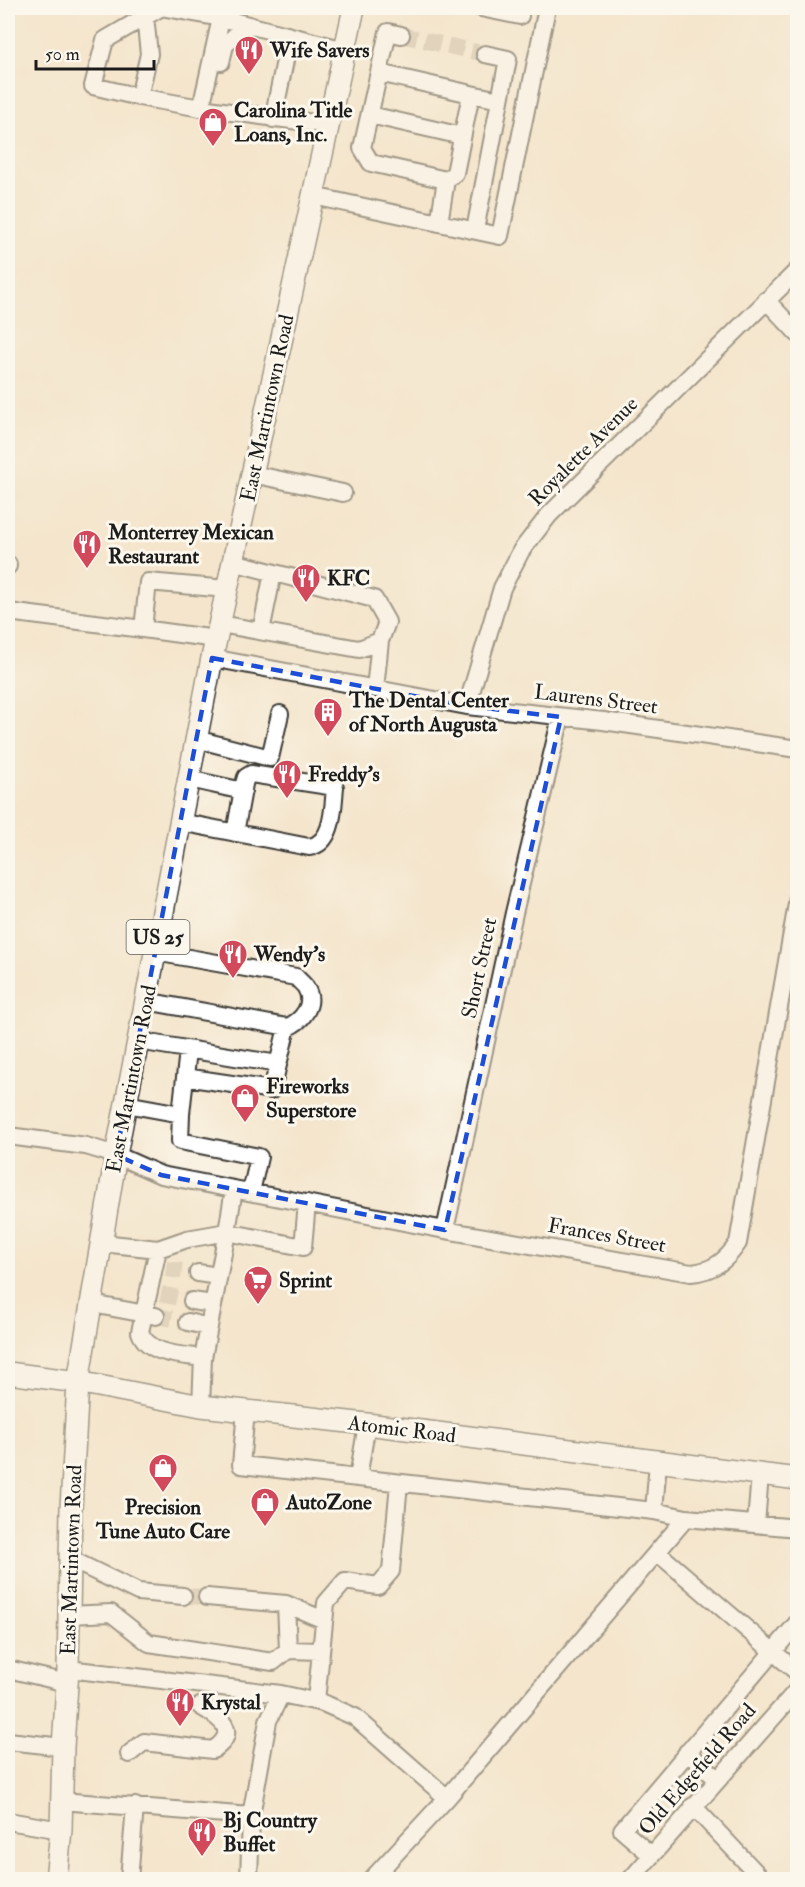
<svg xmlns="http://www.w3.org/2000/svg" width="805" height="1887" font-family="'IM FELL Double Pica',serif">
	<rect width="100%" height="100%" fill="#fbf7ec"/>
	<filter id="ink" filterUnits="userSpaceOnUse"><feTurbulence type="fractalNoise" baseFrequency=".0167" numOctaves="2"/><feDisplacementMap in="SourceGraphic" scale="12" xChannelSelector="R" yChannelSelector="G"/><feConvolveMatrix kernelMatrix="1 2 1 2 8 2 1 2 1" color-interpolation-filters="sRGB"/></filter>
	<filter id="wash" filterUnits="userSpaceOnUse"><feTurbulence type="fractalNoise" baseFrequency=".008" numOctaves="4" result="noise"/><feDisplacementMap in="SourceGraphic" scale="24" xChannelSelector="R" yChannelSelector="G"/><feGaussianBlur stdDeviation="1.35" result="paint"/><feColorMatrix in="noise" values="0 0 0 0 0 0 0 0 0 0 0 0 0 0 0 0 0 1.4 0 .05"/><feComposite in="paint" operator="in"/></filter>
	<g filter="url(#wash)">
		<rect width="100%" height="100%" fill="#f4e5cc"/>
	</g>
	<g filter="url(#ink)">
		<g fill="none" stroke-linecap="round" stroke-linejoin="round">
			<!-- minor-tunnel -->
			<path stroke="#c9bda9" stroke-width="16" stroke-dasharray="16 8" stroke-linecap="butt" d="M401,35L485,54
				M166,1269L198,1273
				M161,1294L192,1301
				M156,1316L188,1322
				M183,1596L207,1597"/>
			<!-- minor casing -->
			<g stroke="#3c3a36" stroke-width="20">
				<path id="minor" d="M160,8L105,40L93,86L139,97L201,108
					M166,8L221,18
					M481,8L520,16
					M221,62L225,45L247,25
					M379,73L471,94L455,173L446,180L371,163L362,148L388,32L401,35
					M471,94L500,100
					M139,97L149,54L145,16
					M370,115L462,136
					M273,119L290,36
					M329,125L201,108L221,18L345,50
					M313,196L500,236L547,8
					M439,223L446,180
					M475,230L508,59L485,54
					M766,300L798,334
					M252,474L343,493
					M8,564V566
					M8,612L143,629L148,582L227,589
					M220,624L359,649L380,641L387,622L374,599L233,562
					M143,629L216,639
					M261,631L273,573
					M212,658L467,706L603,721L798,749
					M375,689L380,641
					M467,706L502,588L521,551L549,515L798,270
					M196,739L270,758L280,714
					M189,779L243,791
					M180,822L309,847C334,844 333,806 335,787L251,774L246,777L244,784L235,833
					M146,1001L287,1027C301,1022 316,1005 306,988C304,984 299,981 296,977L155,952
					M138,1041L278,1064
					M185,1077L272,1090L287,1027
					M126,1104L181,1114L180,1141L259,1157L251,1192
					M181,1114L188,1050
					M8,1136L86,1146L116,1155L161,1175L445,1230L691,1273C713,1271 726,1261 738,1243L798,898
					M234,1189L227,1232L303,1247L307,1203
					M445,1230L514,913L561,717
					M102,1243L158,1249L187,1239L227,1232L203,1358C182,1355 148,1355 140,1332L158,1249
					M198,1273L218,1276
					M192,1301L213,1304
					M92,1304L156,1316
					M188,1322L209,1327
					M201,1406L203,1358
					M246,1411L241,1465L654,1511L686,1518L798,1528
					M358,1478L367,1424
					M654,1511L658,1462
					M756,1524L760,1474
					M658,1553L798,1673
					M70,1559L138,1592L183,1596
					M207,1597L286,1604L324,1620
					M69,1615L111,1613L149,1643L273,1662L288,1650L286,1604
					M288,1650L321,1651
					M8,1669L67,1683
					M68,1669L281,1694L323,1703L355,1717L447,1798
					M316,1701L326,1603L345,1581L378,1586L391,1571L399,1483
					M8,1741L63,1747
					M687,1752L717,1779
					M129,1754L144,1742L213,1750C241,1731 219,1717 200,1706
					M61,1801L251,1816
					M693,1806L763,1880
					M8,1821L61,1830
					M651,1855L622,1830L798,1622
					M129,1880L135,1806
					M249,1880L251,1816L268,1721L281,1694
					M371,1880L447,1798L686,1518
					M630,1880L798,1689"/>
			</g>
			<!-- major casing -->
			<g stroke="#3c3a36" stroke-width="24">
				<path id="major" d="M8,1373L78,1382L201,1406L367,1424L798,1479
					M56,1880L61,1830L63,1747L68,1669L71,1508L78,1382L116,1155L212,658L354,8"/>
			</g>
			<!-- minor -->
			<use href="#minor" stroke="#fff" stroke-width="16"/>
			<!-- major -->
			<use href="#major" stroke="#fff" stroke-width="21"/>
		</g>
	</g>
	<!-- marked area -->
	<path d="M0 0H805V1887H0ZM212,658L467,706L561,717L445,1230L161,1175L116,1155Z" fill="#f4e5cc" fill-opacity=".55" fill-rule="evenodd"/>
	<path fill="none" stroke="#1d4ed8" stroke-width="4.5" stroke-dasharray="12 8" stroke-linejoin="round" d="M212,658L467,706L561,717L445,1230L161,1175L116,1155Z"/>
	<!-- icons -->
	<defs>
		<g id="restaurant-pin" transform="scale(1.5)"><path d="M0 17L-7.5 6A9.5 9.5 0 1 1 7.5 6Z" fill="#d1495b" stroke="#fbf7ec"/><path d="M-5-6h1v4h1v-4h1v4h1v-4h1v5L-1.5 .5V6h-2V.5L-5-1ZM5-6V6H3V1.5H1.5Q1.5-4 5-6Z" fill="#fff"/></g>
		<g id="shop-pin" transform="scale(1.5)"><path d="M0 17L-7.5 6A9.5 9.5 0 1 1 7.5 6Z" fill="#d1495b" stroke="#fbf7ec"/><path d="M-5-2.5h2.3a2.7 3.5 0 0 1 5.4 0H5L5.5 6h-11ZM-1.5-2.5h3a1.5 2.3 0 0 0-3 0Z" fill="#fff"/></g>
		<g id="building-pin" transform="scale(1.5)"><path d="M0 17L-7.5 6A9.5 9.5 0 1 1 7.5 6Z" fill="#d1495b" stroke="#fbf7ec"/><path d="M-4-6H4V6H1V3H-1V6H-4ZM-2.5-4.3h1.7v1.8h-1.7ZM.8-4.3h1.7v1.8H.8ZM-2.5-1h1.7V.8h-1.7ZM.8-1h1.7V.8H.8Z" fill="#fff"/></g>
		<g id="supermarket-pin" transform="scale(1.5)"><path d="M0 17L-7.5 6A9.5 9.5 0 1 1 7.5 6Z" fill="#d1495b" stroke="#fbf7ec"/><path d="M-6-5.5h2.5l.6 2H6L4.5 2H-2.5L-4.4-4H-6ZM-1.5 3.2a1.3 1.3 0 1 0 .1 0ZM3 3.2a1.3 1.3 0 1 0 .1 0Z" fill="#fff"/></g>
	</defs>
	<g fill-rule="evenodd">
		<use href="#restaurant-pin" x="249" y="50"/>
		<use href="#shop-pin" x="213" y="122"/>
		<use href="#restaurant-pin" x="87" y="544"/>
		<use href="#restaurant-pin" x="306" y="578"/>
		<use href="#building-pin" x="328" y="712"/>
		<use href="#restaurant-pin" x="287" y="774"/>
		<use href="#restaurant-pin" x="233" y="954"/>
		<use href="#shop-pin" x="245" y="1098"/>
		<use href="#supermarket-pin" x="258" y="1280"/>
		<use href="#shop-pin" x="163" y="1468"/>
		<use href="#shop-pin" x="265" y="1502"/>
		<use href="#restaurant-pin" x="180" y="1702"/>
		<use href="#restaurant-pin" x="202" y="1832"/>
	</g>
	<g text-anchor="middle" stroke-width="6" stroke-linejoin="round" paint-order="stroke">
		<!-- shield labels -->
		<rect fill="#fbf7ec" stroke="#5f5e5a" stroke-width="1.5" x="126.5" y="920" width="63" height="34" rx="4.5"/>
		<g font-size="20" font-weight="bold" fill="#1c1c1c">
			<text x="158" y="944">US 25</text>
		</g>
		<!-- poi labels -->
		<g font-size="21" font-weight="bold" fill="#1c1c1c" stroke="#fbf7ec" text-anchor="start">
			<text x="270" y="57">Wife Savers</text>
			<text x="234" y="117">Carolina Title<tspan x="234" dy="24">Loans, Inc.</tspan></text>
			<text x="108" y="539">Monterrey Mexican<tspan x="108" dy="24">Restaurant</tspan></text>
			<text x="327" y="585">KFC</text>
			<text x="349" y="707">The Dental Center<tspan x="349" dy="24">of North Augusta</tspan></text>
			<text x="308" y="781">Freddy's</text>
			<text x="254" y="961">Wendy's</text>
			<text x="266" y="1093">Fireworks<tspan x="266" dy="24">Superstore</tspan></text>
			<text x="279" y="1287">Sprint</text>
			<text x="286" y="1509">AutoZone</text>
			<text x="163" y="1514" text-anchor="middle">Precision<tspan x="163" dy="24">Tune Auto Care</tspan></text>
			<text x="201" y="1709">Krystal</text>
			<text x="223" y="1827">Bj Country<tspan x="223" dy="24">Buffet</tspan></text>
		</g>
		<!-- street labels -->
		<g font-size="21" fill="#1c1c1c" stroke="#fbf7ec">
			<text transform="translate(267 408) rotate(-78)" y="7">East Martintown Road</text>
			<text transform="translate(583 451) rotate(-45)" y="7">Royalette Avenue</text>
			<text transform="translate(596 699) rotate(7)" y="7">Laurens Street</text>
			<text transform="translate(479 968) rotate(-78)" y="7">Short Street</text>
			<text transform="translate(131 1079) rotate(-79)" y="7">East Martintown Road</text>
			<text transform="translate(607 1235) rotate(10)" y="7">Frances Street</text>
			<text transform="translate(402 1429) rotate(7)" y="7">Atomic Road</text>
			<text transform="translate(71 1560) rotate(-88)" y="7">East Martintown Road</text>
			<text transform="translate(697 1769) rotate(-49)" y="7">Old Edgefield Road</text>
		</g>
	</g>
	<!-- margin -->
	<rect width="805" height="1887" fill="none" stroke="#fbf7ec" stroke-width="30"/>
	<!-- scale -->
	<path d="M36 60v9h118v-9" fill="none" stroke="#1c1c1c" stroke-width="3"/>
	<text x="45" y="60" font-size="18" fill="#1c1c1c" stroke="#fbf7ec" stroke-width="4.5" paint-order="stroke">50 m</text>
</svg>
